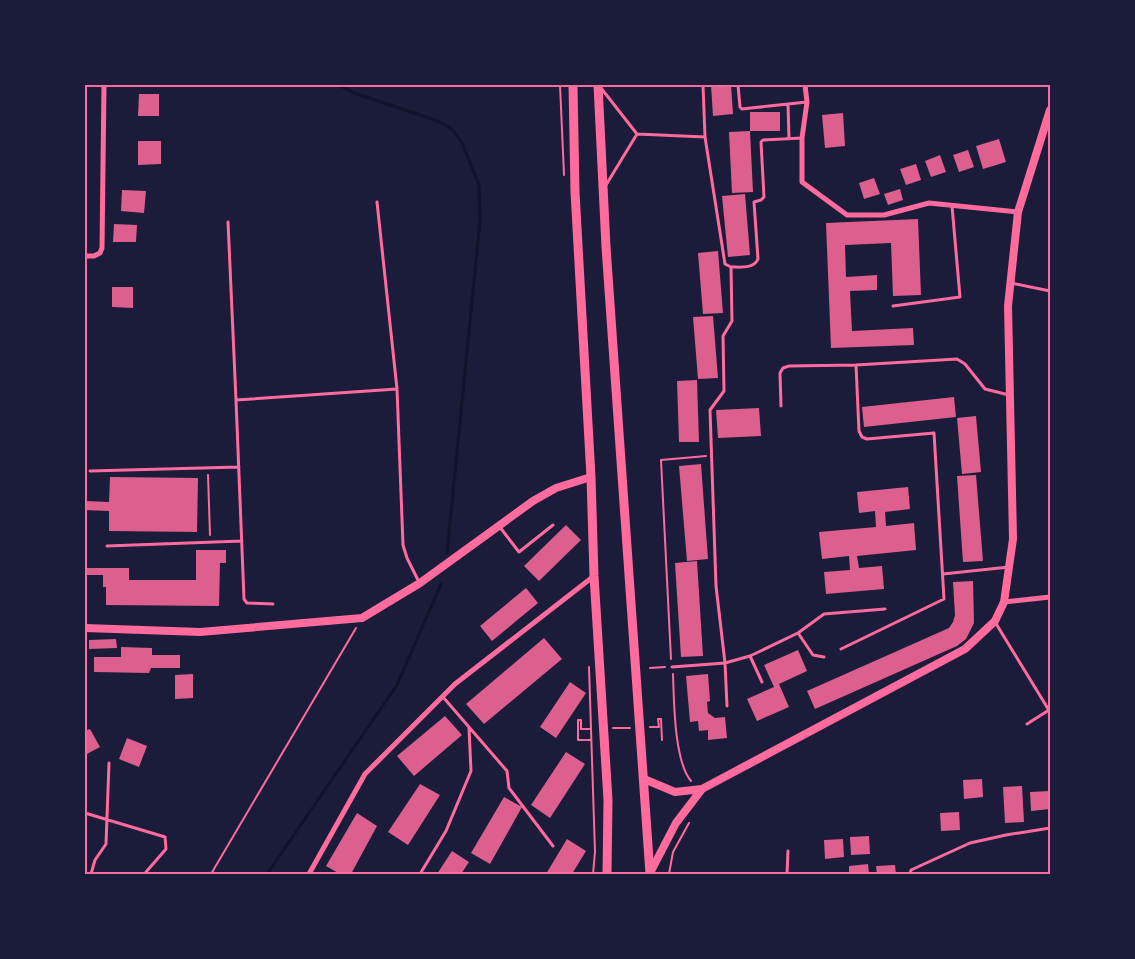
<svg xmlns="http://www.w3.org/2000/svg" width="1135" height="959" font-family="'DM Sans',sans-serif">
	<rect width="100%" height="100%" fill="#1b1b3a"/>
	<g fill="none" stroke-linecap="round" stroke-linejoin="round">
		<!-- stream -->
		<path stroke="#12122b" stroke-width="3" d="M339,85L354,93L438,121L453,130L462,143L479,185L480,221L447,553
			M267,874L397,685L441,584"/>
	</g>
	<!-- building -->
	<path fill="#dd5f8e" d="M711,85H731L733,114L713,116Z
		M139,94H159V116H138Z
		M750,112H780V131H750Z
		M843,113L845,146L825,148L822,115Z
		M750,131L753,192L732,193L729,132Z
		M999,139L1006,162L983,169L976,146Z
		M138,141H161V164L138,165Z
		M968,150L974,167L959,172L953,155Z
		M940,155L946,172L931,177L925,161Z
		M916,164L921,180L906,185L900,169Z
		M874,178L880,194L864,199L859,183Z
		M900,189L903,200L888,205L884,194Z
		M122,190L146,191L144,213L121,211Z
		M745,194L750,255L728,257L722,196Z
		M918,219L921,295L893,296L891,243L845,245L846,277L877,275V290L850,291L852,331L913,328L914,345L831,348L826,223Z
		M114,224L137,225L136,242H113Z
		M718,251L723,313L703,314L698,253Z
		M112,287H133V308L112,307Z
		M713,316L718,378L698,379L693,317Z
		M697,380L699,442H679L677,381Z
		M954,397L956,417L864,427L862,407Z
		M759,408L761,436L718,438L716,410Z
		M976,416L981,472L962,474L957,418Z
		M701,464L708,559L687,561L679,466Z
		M976,475L983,561L963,562L957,476Z
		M110,477L198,478L197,532L109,531V511L85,510V501L109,502Z
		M908,487L910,509L885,512L886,526L914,523L916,550L857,556L859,568L882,566L884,589L826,594L824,572L850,570L849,556L822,559L819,532L876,527L875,511L859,513L857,492Z
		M566,525L581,540L539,581L524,566Z
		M196,550H226V563H220L219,606L106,605V587H103V575H85V568H129V580H196Z
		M697,561L703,656L681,657L675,563Z
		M973,581L974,623L966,639L957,646L815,709L807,691L949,628L953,622L955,615L953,582Z
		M526,588L538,603L492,641L480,626Z
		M544,638L562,659L484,724L466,704Z
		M116,639L117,648L89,649V640Z
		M121,647L152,648V655H180V668H151L149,673L94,672V657H121Z
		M798,650L807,671L779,684L789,707L757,721L747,699L774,687L764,665Z
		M193,674V698L175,699V675Z
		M708,674L710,701L707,702L708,713L715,718L725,717L727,738L708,740V730L699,731L698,721L690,722L686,676Z
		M570,682L586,693L556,738L540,727Z
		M445,716L462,735L414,776L397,756Z
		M90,729L100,747L85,755V731Z
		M127,738L147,746L139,767L119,759Z
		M566,752L585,764L550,818L531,805Z
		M982,779L983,797L964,799L963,780Z
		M420,784L440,795L408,845L388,832Z
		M1022,786L1024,822L1005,823L1003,787Z
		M1049,791L1050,809L1031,811L1030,792Z
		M504,797L522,807L490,864L471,853Z
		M959,812L960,830L941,831L940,813Z
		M357,813L377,826L351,874H340L326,866Z
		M869,836L870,854L851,855L850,837Z
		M567,839L586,851L572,874H546Z
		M843,839L844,857L825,859L824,840Z
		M452,851L469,862L461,874H437Z
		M868,864L869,874H849V866Z
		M895,865L896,874H877L876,866Z"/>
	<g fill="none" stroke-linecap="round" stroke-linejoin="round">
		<!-- path -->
		<path stroke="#ff6b9d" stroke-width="2" d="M560,85L564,175
			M208,475L210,535
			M671,659L661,460L706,456
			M589,667L595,852L593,874
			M650,668L665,667
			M673,674C674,700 674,761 691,781
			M650,727H659L658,719H661L662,740
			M613,728H630
			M590,729H581V720H578V740H591
			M211,874L356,628
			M669,874L673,852L689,823"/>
		<!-- service -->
		<path stroke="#ff6b9d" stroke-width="3" d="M703,85L705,137L725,264L731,267L732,321L723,336L724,391L710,410L716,586L725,663L727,706
			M738,85L740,107L742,109L807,102
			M601,88L637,134L705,137
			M788,104L789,139
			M606,185L637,134
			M377,202L397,389L403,545L407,558L419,582
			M228,222L236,400
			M731,267C740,267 754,269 758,259L754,202L761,200L764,197L761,142L763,140L802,138
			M1011,283L1050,291
			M893,306L960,297L952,206
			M781,406L780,373L783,368L789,366L856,365L957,359L965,364L985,389L1009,395
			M90,471L239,467
			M499,526L519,552L553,525
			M107,546L242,541
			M943,574L1009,567
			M273,604L247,603L244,599L236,400L397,389
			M995,622L1050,712
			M798,633L824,614L885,609
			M841,649L944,599L934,433L867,439L862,437L859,431L856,365
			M750,656L762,682
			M672,667L725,663L750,656L798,633L813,655L824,657
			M443,697L507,771L509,788L553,846
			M1027,724L1049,710
			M85,813L165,837L166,849L146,872
			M91,874L95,860L106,844L109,763
			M420,874L446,831L471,771L469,728
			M787,874L788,851
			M910,874L911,870L970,843L1006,835L1050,828"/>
		<!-- minor -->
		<path stroke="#ff6b9d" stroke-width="5" d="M805,85L807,102L802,138V182L847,215H884L929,203L1018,212
			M85,256H94L100,253L102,248L104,85
			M1004,602L1050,597
			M309,874L365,774L455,684L594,576"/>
		<!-- tertiary -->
		<path stroke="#ff6b9d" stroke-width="8" d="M85,628L200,632L362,618L420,583L533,501L556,488L591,477
			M644,779L675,792L702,789L965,649L995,621L1004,602L1013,539L1008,306L1018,212L1050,110
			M650,873L676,823L702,789"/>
		<!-- primary -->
		<path stroke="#ff6b9d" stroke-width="9" d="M573,85L575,192L591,477L594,576L608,800L607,874
			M598,85L606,247L650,874"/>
	</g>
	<!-- border -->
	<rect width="1135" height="959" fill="none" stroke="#1b1b3a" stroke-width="172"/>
	<rect x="86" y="86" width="963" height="787" fill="none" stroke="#ff6b9d" stroke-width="2"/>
</svg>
